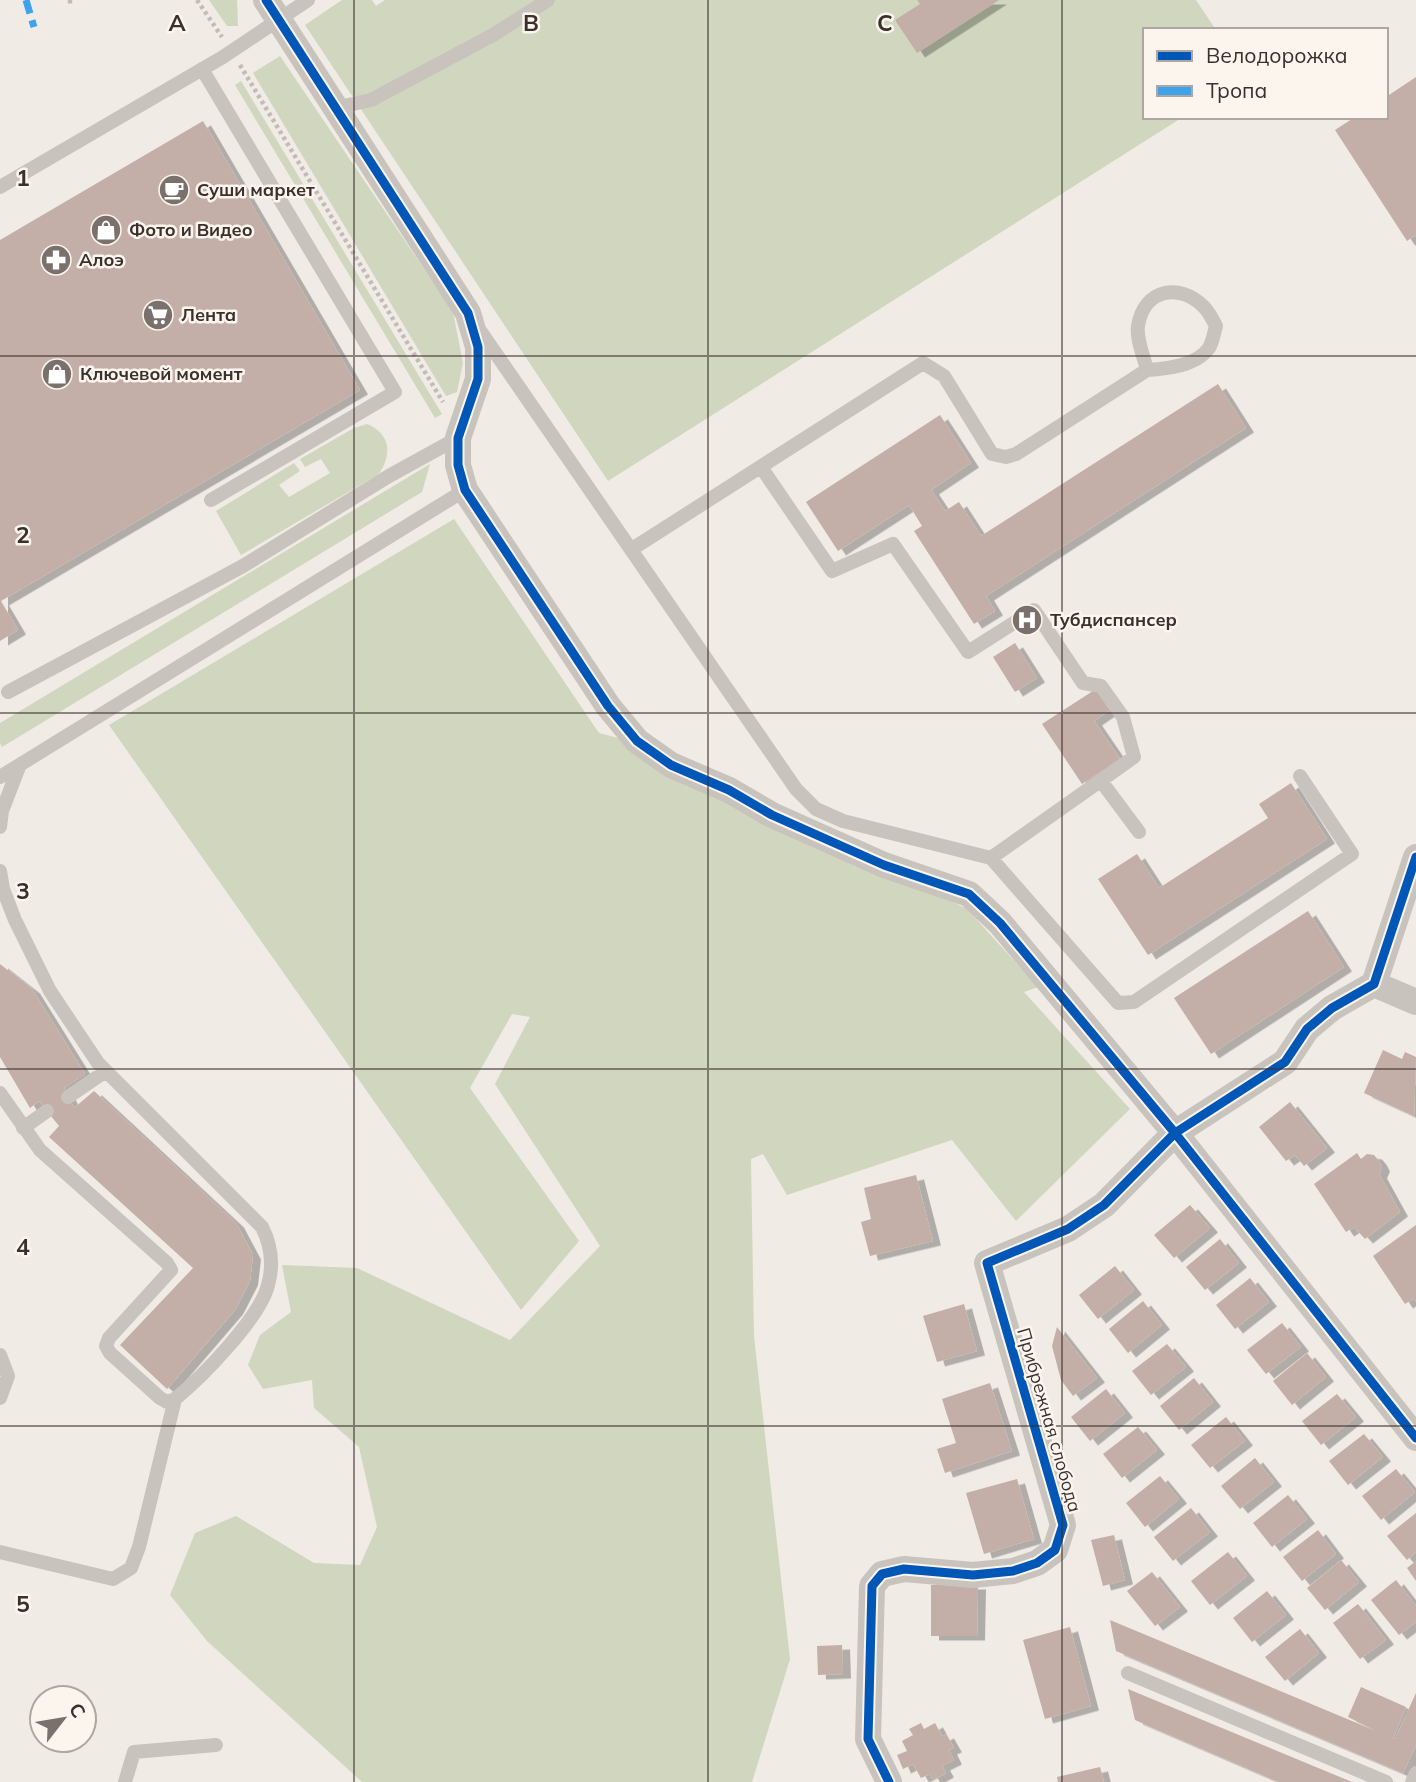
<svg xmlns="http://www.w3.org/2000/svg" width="1416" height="1782" font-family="Mulish,sans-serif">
	<defs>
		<filter id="shadow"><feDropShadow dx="8" dy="4.5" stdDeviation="0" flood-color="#0004"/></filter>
	</defs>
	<rect width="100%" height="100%" fill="#f0ebe5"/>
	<!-- green -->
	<path fill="#d1d6bf" d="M209,0H237L238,26H227Z
		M342,0H372L376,6L385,0H1196L1216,30H1145V117H1183L608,481L305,25Z
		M280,56L453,312L463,363L457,392L446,396L253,73Z
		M241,81L442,414L435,418L235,85Z
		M367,424C391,434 392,454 379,474L241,555L216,511L294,463L300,471L279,485L289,497L330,473L321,459L305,467L300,459L354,428Z
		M430,464L422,492L2,747L0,743V723Z
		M454,519L599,733L618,738L967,909L1038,987L1024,992L1130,1109L1016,1221L952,1140L787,1195L763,1154L751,1159L754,1336L790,1659L752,1782H362L207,1641L170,1595L195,1533L236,1516L314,1563L360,1565L377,1527L359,1447L314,1408L312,1380L263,1389L248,1365L260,1335L291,1312L282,1265L357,1268L510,1340L600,1246L495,1084L530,1017L512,1014L470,1088L579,1241L521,1310L109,725Z"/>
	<!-- building -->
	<path fill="#c3afa7" filter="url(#shadow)" d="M917,0H999L917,53L895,20L920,4Z
		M1416,77V235L1407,241L1335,130L1355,117H1386V97Z
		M203,121L360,390L1,601L18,630L0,641V240Z
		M1218,384L1246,428L986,596L995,611L974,624L914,531L922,526L909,505L838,551L806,502L940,415L971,463L931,490L945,511L959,502L981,536Z
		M1015,643L1037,678L1015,692L993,657Z
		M1096,689L1110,710L1094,721L1120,759L1082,784L1042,724Z
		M1291,783L1327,839L1148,955L1098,879L1137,854L1159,888L1268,818L1259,804Z
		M1308,911L1344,967L1211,1054L1174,998Z
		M0,964L32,989L85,1074L64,1088L74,1108L94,1091L236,1223L253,1255L250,1281L235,1310L167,1389L120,1345L193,1268L49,1137L59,1126L39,1101L30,1108L0,1057Z
		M1383,1050L1402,1059L1405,1052L1416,1057L1414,1116L1364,1093Z
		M1290,1102L1327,1148L1304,1166L1295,1155L1286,1161L1259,1127Z
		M1357,1153L1361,1159L1367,1154L1374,1155L1379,1161L1382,1167L1379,1174L1400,1212L1365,1239L1354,1227L1346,1232L1314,1184Z
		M916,1175L933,1241L870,1256L861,1222L871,1219L864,1188Z
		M1190,1205L1210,1228L1174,1258L1154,1235Z
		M1416,1225V1302L1413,1299L1405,1304L1373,1256Z
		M1220,1239L1239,1263L1205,1290L1186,1267Z
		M1115,1266L1134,1290L1098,1319L1079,1295Z
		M1250,1278L1269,1302L1235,1329L1216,1305Z
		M1143,1301L1162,1325L1128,1353L1109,1329Z
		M964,1304L977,1351L937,1362L923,1316Z
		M1282,1323L1301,1347L1266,1374L1247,1350Z
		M1057,1327L1097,1378L1073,1396L1061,1380L1052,1346Z
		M1167,1344L1186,1367L1151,1395L1132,1371Z
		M1307,1353L1326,1377L1292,1405L1273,1381Z
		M1194,1378L1213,1402L1179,1430L1160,1406Z
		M990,1383L1012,1451L945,1473L937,1449L956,1443L942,1399Z
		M1106,1389L1125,1413L1090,1441L1071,1417Z
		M1337,1394L1356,1417L1321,1445L1302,1421Z
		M1226,1417L1245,1441L1210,1468L1191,1445Z
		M1138,1427L1157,1450L1122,1478L1103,1454Z
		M1364,1434L1383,1457L1348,1485L1329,1461Z
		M1255,1458L1274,1482L1240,1509L1221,1486Z
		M1396,1469L1415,1492L1381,1520L1362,1496Z
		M1160,1476L1179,1499L1145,1527L1126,1503Z
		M1017,1479L1034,1539L984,1554L966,1493Z
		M1288,1495L1307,1519L1272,1547L1253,1523Z
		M1191,1508L1210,1532L1173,1561L1154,1537Z
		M1416,1513V1552L1407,1560L1387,1536Z
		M1318,1530L1336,1554L1302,1581L1283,1557Z
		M1114,1535L1125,1580L1103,1586L1091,1540Z
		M1228,1552L1247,1576L1210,1605L1191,1581Z
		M1341,1560L1359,1582L1325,1610L1307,1588Z
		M1416,1561V1581L1407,1568Z
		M1152,1572L1180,1607L1155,1626L1127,1591Z
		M1396,1580L1416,1606V1622L1399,1635L1371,1600Z
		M931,1585H978L977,1636H931Z
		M1267,1591L1286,1615L1252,1642L1233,1618Z
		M1358,1604L1386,1640L1360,1659L1333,1623Z
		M1110,1620L1376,1731L1348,1717L1361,1687L1406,1707L1393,1738L1395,1739L1416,1693V1745L1403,1773L1116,1651Z
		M1070,1627L1091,1706L1045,1719L1023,1640Z
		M1300,1629L1319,1653L1285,1681L1265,1657Z
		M842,1645L843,1674L818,1675L817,1646Z
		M1128,1689L1352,1782H1279L1135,1720Z
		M921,1723L924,1729L935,1723L942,1736L946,1734L954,1748L949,1750L954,1760L942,1766L946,1773L933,1780L930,1774L921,1778L913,1764L903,1769L897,1755L907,1751L902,1741L913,1735L909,1729Z
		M1100,1767L1104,1782H1058L1057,1777Z"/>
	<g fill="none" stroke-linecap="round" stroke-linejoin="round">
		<!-- path -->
		<path stroke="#c2bbb6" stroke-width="4.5" stroke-dasharray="3.5 3.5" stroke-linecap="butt" d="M70,0V6
			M197,0L222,37
			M240,65L443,402"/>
		<!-- service -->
		<path stroke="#c9c3be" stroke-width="14" d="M202,69L395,392L211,500
			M335,108L371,100L493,35L548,0
			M0,187L223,57L308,0
			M481,332L796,789L816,809L843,821L991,858L1134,757L1123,717L1101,686L1083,683L1034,610L968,652L893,544L832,571L761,467
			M632,549L923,363L944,376L992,454L1006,457L1016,454L1147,370C1167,369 1196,366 1209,348C1213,342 1214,332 1216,326C1213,320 1209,312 1204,307C1179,282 1144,289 1138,326C1136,339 1144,357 1147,370
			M8,692L243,566L389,476L458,438
			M0,777L465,490
			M1101,781L1139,832
			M0,827L2,811L19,767
			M991,858L1118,1003L1134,1002L1352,854L1300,776
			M0,871L3,889L15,920L50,991L98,1063L262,1227C271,1245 274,1264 268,1285C260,1318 201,1378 175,1399L167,1402L160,1398L110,1353L106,1346L109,1338L171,1270L167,1263L40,1150L0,1093
			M68,1097L106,1071
			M23,1128L47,1111
			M0,1355L8,1376L0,1398
			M0,1552L113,1579L131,1568L139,1547L175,1399
			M1128,1673L1386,1782
			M125,1782L134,1752L216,1745
			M1412,1782L1416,1773"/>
		<!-- minor -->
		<path stroke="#c9c3be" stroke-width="26" d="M266,0L468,313L478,347V379L458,438V465L465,490L608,706L637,741L671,765L729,790L772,815L884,865L969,894L1000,923L1175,1133L1416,1438
			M1374,984L1416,1002
			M889,1782L868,1739L872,1586L882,1574L904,1569L973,1575L1013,1571L1037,1563L1055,1550L1063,1525L987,1263L1068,1229L1104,1205L1175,1133L1285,1062L1307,1029L1332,1008L1374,984L1416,857"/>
		<!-- quiet -->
		<path stroke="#3fa3eb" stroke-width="7" stroke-dasharray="14 7" stroke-linecap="butt" d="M26,0L34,27"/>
		<!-- cycleway casing -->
		<g stroke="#fbf5ee" stroke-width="13">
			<path id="cycleway" d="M266,0L468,313L478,347V379L458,438V465L465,490L608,706L637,741L671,765L729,790L772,815L884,865L969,894L1000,923L1175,1133L1416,1438
				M889,1782L868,1739L872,1586L882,1574L904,1569L973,1575L1013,1571L1037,1563L1055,1550L1063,1525L987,1263L1068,1229L1104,1205L1175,1133L1285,1062L1307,1029L1332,1008L1374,984L1416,857"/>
		</g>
		<!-- cycleway -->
		<use href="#cycleway" stroke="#0057b8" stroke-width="9"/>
	</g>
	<!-- grid -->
	<path fill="none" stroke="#3b302b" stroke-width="2" stroke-opacity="0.55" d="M354,0V1782M708,0V1782M1062,0V1782M0,356H1416M0,713H1416M0,1069H1416M0,1426H1416"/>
	<!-- icons -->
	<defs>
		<g id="cafe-disc" transform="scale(1.575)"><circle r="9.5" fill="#7a716c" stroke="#fbf5ee"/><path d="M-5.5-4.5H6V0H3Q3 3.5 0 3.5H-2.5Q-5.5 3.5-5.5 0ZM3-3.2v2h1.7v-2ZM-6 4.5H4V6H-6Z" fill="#fff"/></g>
		<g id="shop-disc" transform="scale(1.575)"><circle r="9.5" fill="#7a716c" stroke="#fbf5ee"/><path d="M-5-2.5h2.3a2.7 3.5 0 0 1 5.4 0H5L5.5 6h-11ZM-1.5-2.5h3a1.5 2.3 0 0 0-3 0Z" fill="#fff"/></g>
		<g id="pharmacy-disc" transform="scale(1.575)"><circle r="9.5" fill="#7a716c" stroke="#fbf5ee"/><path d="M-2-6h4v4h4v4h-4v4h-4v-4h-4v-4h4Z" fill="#fff"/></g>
		<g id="supermarket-disc" transform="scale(1.575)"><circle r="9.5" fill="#7a716c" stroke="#fbf5ee"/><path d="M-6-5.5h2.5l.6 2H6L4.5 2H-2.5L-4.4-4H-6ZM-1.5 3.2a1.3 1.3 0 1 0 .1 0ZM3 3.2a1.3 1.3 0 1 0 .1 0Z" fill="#fff"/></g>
		<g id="hospital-disc" transform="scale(1.575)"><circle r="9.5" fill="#7a716c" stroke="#fbf5ee"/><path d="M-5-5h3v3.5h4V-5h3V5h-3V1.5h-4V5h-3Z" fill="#fff"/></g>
	</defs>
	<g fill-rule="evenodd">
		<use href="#cafe-disc" x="174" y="190"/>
		<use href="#shop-disc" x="106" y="230"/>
		<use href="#pharmacy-disc" x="56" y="260"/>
		<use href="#supermarket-disc" x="158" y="315"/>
		<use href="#shop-disc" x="57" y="374"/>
		<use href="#hospital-disc" x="1027" y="620"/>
	</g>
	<g text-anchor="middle" stroke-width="5" stroke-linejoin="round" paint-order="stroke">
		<!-- poi labels -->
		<g font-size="18" font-weight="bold" fill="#3b302b" stroke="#fbf5ee" text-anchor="start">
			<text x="197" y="196">Суши маркет</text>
			<text x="129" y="236">Фото и Видео</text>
			<text x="79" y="266">Алоэ</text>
			<text x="181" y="321">Лента</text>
			<text x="80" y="380">Ключевой момент</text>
			<text x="1050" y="626">Тубдиспансер</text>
		</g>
		<!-- street labels -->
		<g font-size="18" fill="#3b302b" stroke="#fbf5ee">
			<text transform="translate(1049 1420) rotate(74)" y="6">Прибрежная слобода</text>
		</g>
	</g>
	<g font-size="23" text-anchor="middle" font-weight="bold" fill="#3b302b" stroke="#fbf5ee" stroke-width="5" stroke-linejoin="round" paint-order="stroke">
		<text x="177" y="31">A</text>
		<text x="531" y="31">B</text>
		<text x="885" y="31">C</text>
		<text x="23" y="186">1</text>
		<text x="23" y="543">2</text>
		<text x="23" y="899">3</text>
		<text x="23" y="1255">4</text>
		<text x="23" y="1612">5</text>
	</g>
	<!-- legend -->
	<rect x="1143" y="28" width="245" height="91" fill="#fbf5ee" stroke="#aea6a0" stroke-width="2"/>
	<rect x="1157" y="51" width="35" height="10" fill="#0057b8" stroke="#aea6a0" stroke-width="2"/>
	<text x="1206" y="63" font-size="21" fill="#3b302b">Велодорожка</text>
	<rect x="1157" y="86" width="35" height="10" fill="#3fa3eb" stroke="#aea6a0" stroke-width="2"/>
	<text x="1206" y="98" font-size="21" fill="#3b302b">Тропа</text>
	<!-- north arrow -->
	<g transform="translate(63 1719) rotate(59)"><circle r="33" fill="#fbf5ee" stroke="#aea6a0" stroke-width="2"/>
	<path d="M0-5L12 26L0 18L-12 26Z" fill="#7a716c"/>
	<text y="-10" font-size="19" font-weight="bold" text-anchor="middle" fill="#3b302b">С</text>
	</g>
</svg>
